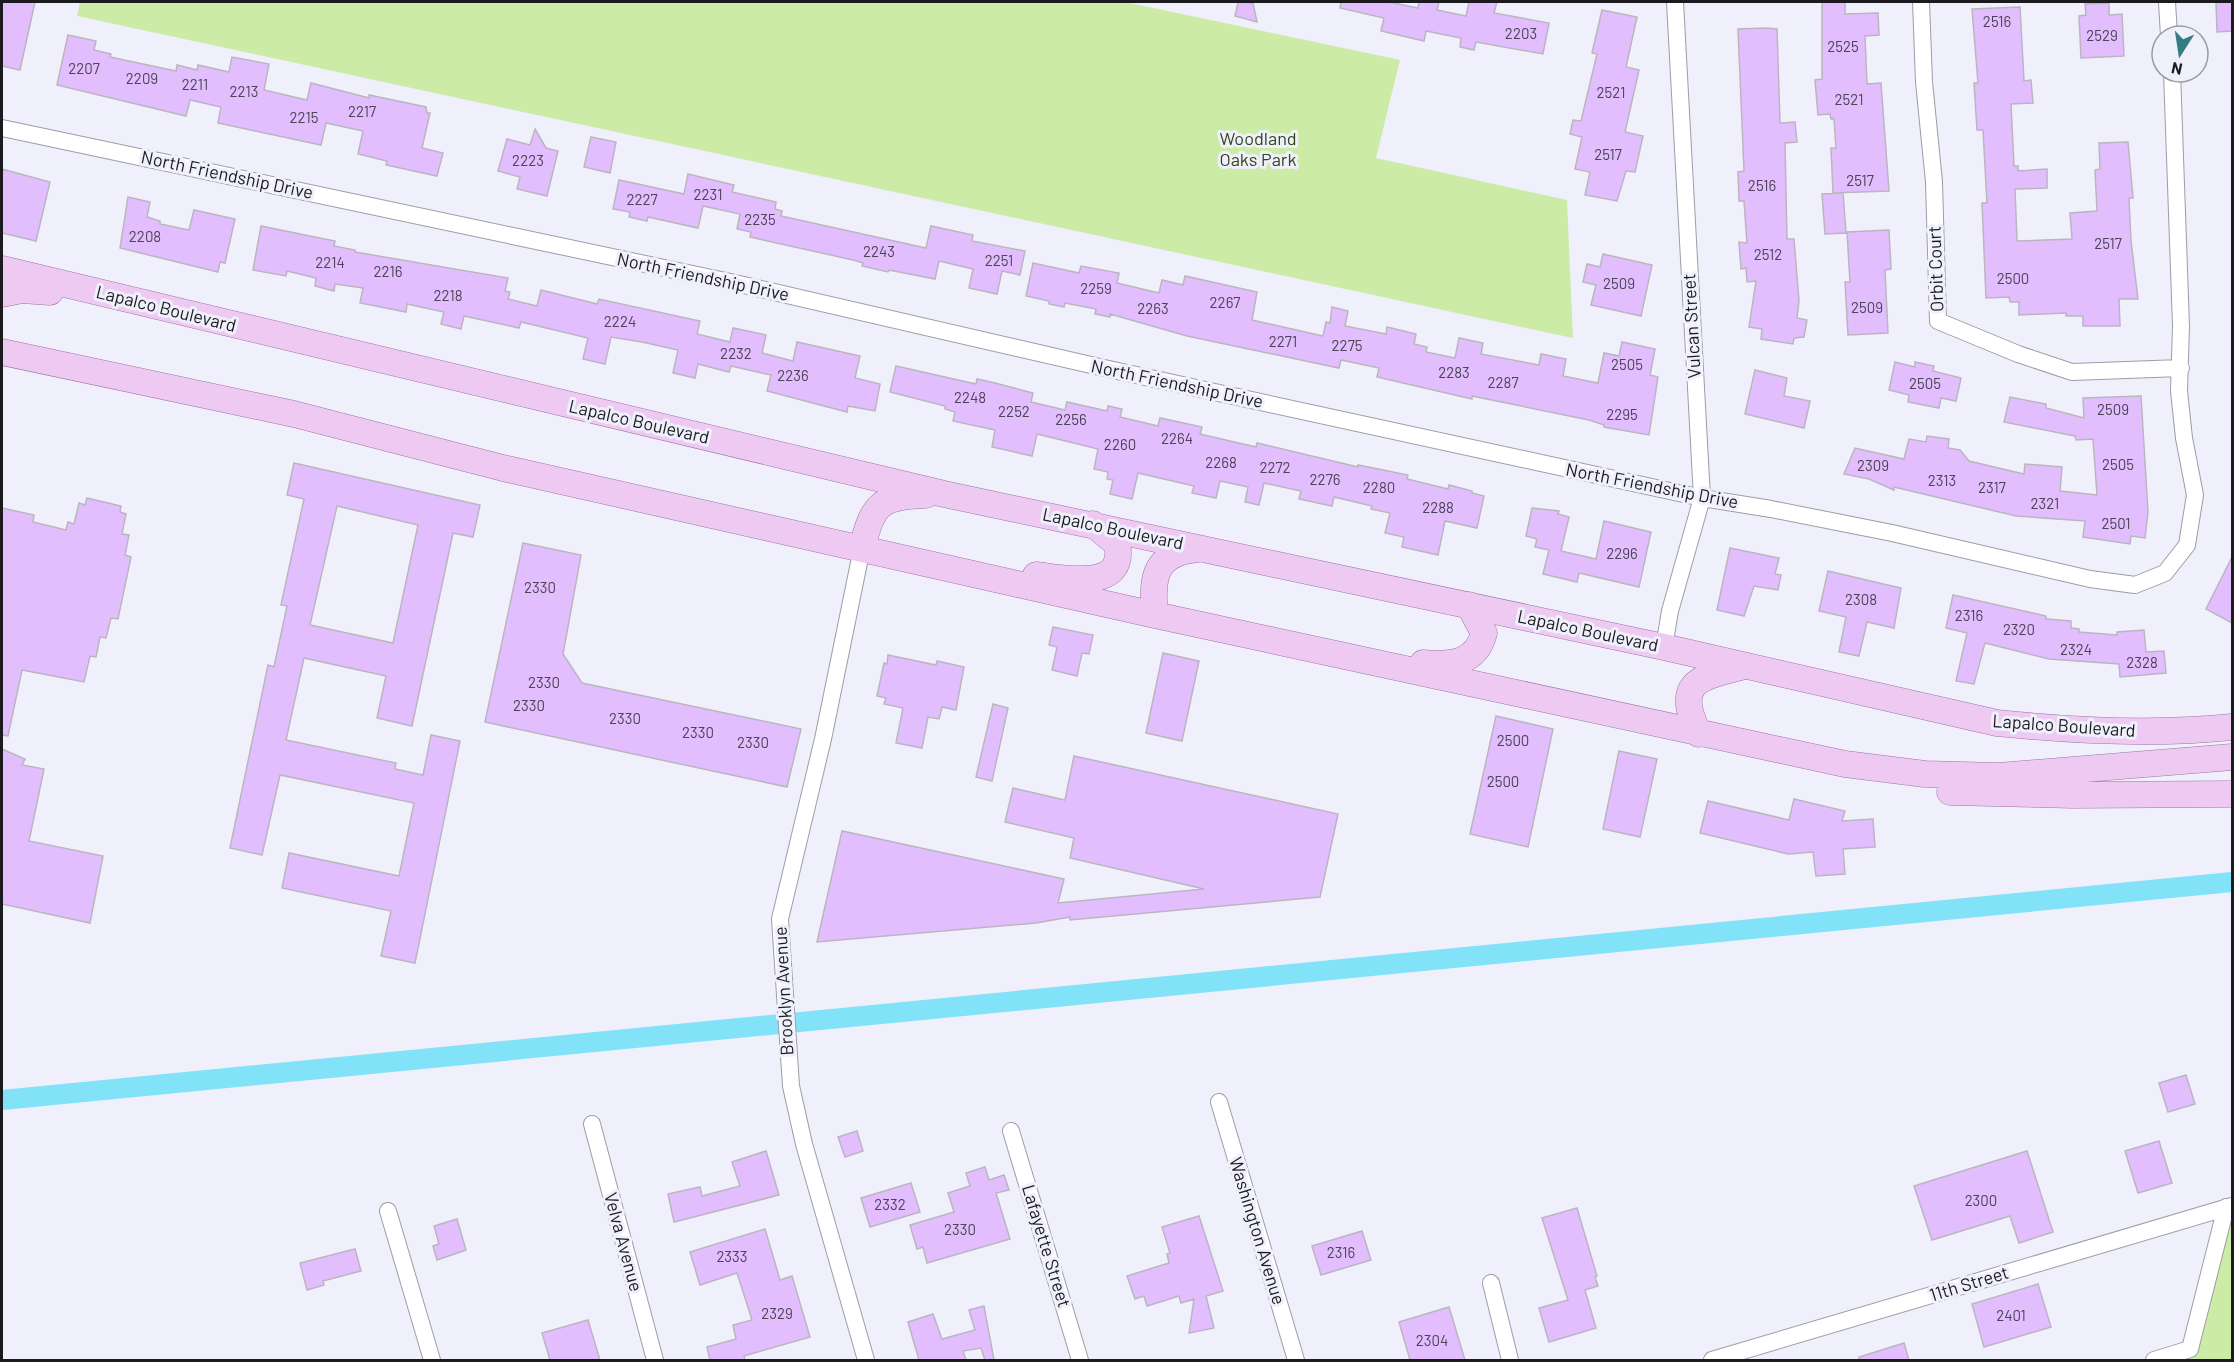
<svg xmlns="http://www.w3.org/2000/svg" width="2234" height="1362" font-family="Barlow,sans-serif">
	<rect width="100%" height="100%" fill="#f0f0fd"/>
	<!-- green -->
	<path fill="#cbeba7" d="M80,2H1125L1400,60L1376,158L1567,200L1573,338L77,16Z
		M2232,1207V1360H2154L2190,1348Z"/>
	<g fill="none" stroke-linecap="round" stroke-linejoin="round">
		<!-- canal -->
		<path stroke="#82e2f7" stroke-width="20" d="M2,1100L2232,882"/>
	</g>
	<!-- building -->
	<path fill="#e3befe" stroke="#bbb5c0" stroke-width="1.5" fill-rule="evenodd" d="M2,2H35L20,70L2,66Z
		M1238,2L1253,3L1257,22L1235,16Z
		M1341,2H1389L1418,8L1419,2H1439L1437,10L1466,16L1469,2H1497L1494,13L1549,23L1543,54L1476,42L1474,50L1460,47L1461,38L1426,31L1424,41L1381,31L1384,18L1340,8Z
		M1822,2H1845V14L1878,13L1879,35L1865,36L1867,84L1881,83L1889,191L1833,193L1831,148H1836L1834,119H1831L1830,114L1818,115L1815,80L1822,79Z
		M2216,2H2232V31L2217,32Z
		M2109,3V15L2122,14L2124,56L2081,58L2079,16L2086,15L2085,4Z
		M2020,7L2024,81L2031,80L2033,103L2011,104L2014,166H2018V171L2047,169V188L2015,189L2017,241L2072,239L2070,213L2097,211L2095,170L2100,169L2099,143L2128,142L2133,198H2129L2131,241L2138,299H2119L2120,326H2083V316H2066V313L2019,315V302H2010L2009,297L1986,298L1982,203H1987L1983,130H1977L1974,83H1978L1972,9Z
		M1602,10L1637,17L1626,67L1639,70L1625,132L1643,136L1635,172L1626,171L1617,201L1585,195L1590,172L1575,169L1582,137L1570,134L1573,120L1581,121L1597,54L1592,53Z
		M1766,28L1777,29L1780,123L1795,122L1797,142L1785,143L1787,239H1794L1799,301L1797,318L1807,320L1804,337L1794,338L1793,344L1761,339L1762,329L1749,327L1756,281L1747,282L1746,268L1741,269L1739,242L1747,243L1744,201H1739L1738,172L1744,171L1738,29Z
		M68,35L96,41L94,50L111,54L110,57L176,71L177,65L197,70L198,65L229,72L232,57L269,64L264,90L307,100L311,83L369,98V95L426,107L427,113H430L422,148L443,153L437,176L386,165L387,161L358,154L363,131L326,123L321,145L218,123L221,107L190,100L186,116L57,85Z
		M535,129L546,148L558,151L547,196L517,189L520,177L498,171L507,139L530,145Z
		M591,137L616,142L610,173L584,167Z
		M2,169L50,182L36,241L2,233Z
		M688,174L734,185L732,192L776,202L775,209L782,211L781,216L926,248L931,226L973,235L972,241L1025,251L1020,275L1002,271L997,294L969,288L973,269L939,261L935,279L889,270L888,272L862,266L863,263L853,260L750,237L751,232L737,229L740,214L703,206L698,228L648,217L647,221L629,217L630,212L613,209L619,180L684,194Z
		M1843,193L1846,233L1825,234L1822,194Z
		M128,197L150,202L147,217L160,221V224L189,230L194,210L235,219L225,263L220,262L218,272L120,248Z
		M261,226L335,241L334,246L355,250V252L508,278L505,291L510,292L508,299L537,306L541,290L597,304L599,299L700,321L697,334L730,342L733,328L766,335L762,353L793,361L797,342L860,356L855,378L880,384L875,411L848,406L847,412L767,391L771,375L731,366L729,372L698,364L695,378L673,373L678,350L642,342L611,337L605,364L583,359L588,338L521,322L519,328L464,316L461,329L441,324L444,312L407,304L406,312L360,303L363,288L335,284L334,291L315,286L316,278L287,271L286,276L253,270Z
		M1889,230L1891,269L1885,270L1888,333L1848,335L1845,282H1850L1847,232Z
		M1603,254L1652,265L1641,316L1591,305L1596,285L1583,282L1587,264L1600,267Z
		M1033,263L1079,273L1081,266L1119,273L1117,283L1159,293L1162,280L1183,285L1185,276L1257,292L1252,320L1323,336L1326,322L1330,323L1332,307L1348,311L1345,326L1386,334L1387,327L1416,334L1414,344L1427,347L1426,352L1455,358L1459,338L1483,343L1481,354L1539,365L1541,354L1566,359L1563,376L1598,383L1604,353L1619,356L1622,342L1655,349L1650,375L1658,377L1649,435L1604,427V425L1589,420L1472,396V399L1377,377L1379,368L1341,360L1339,368L1187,336L1110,314V317L1095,314L1096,309L1065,303L1064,307L1049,304V301L1026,296Z
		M1895,362L1915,367V362L1934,366L1933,371L1961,378L1956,401L1941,398L1939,408L1908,402L1909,395L1889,390Z
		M896,366L976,384L977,379L995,383L1033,393L1031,402L1065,410L1067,402L1107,411L1108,406L1122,409L1120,417L1158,426L1160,418L1202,427L1200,434L1256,447L1257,443L1358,467V465L1408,475L1407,479L1448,489L1449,485L1472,491V493L1484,496L1477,528L1445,521L1438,555L1402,547L1404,537L1385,533L1390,513L1371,509L1372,506L1334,497L1332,506L1299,499L1301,491L1264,483L1259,505L1245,502L1248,487L1220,481L1216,498L1192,493L1194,486L1138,473L1132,499L1110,494L1113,480L1107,479L1108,472L1094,469L1098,449L1037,434L1032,456L992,447L995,430L953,421L955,412L945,409V406L890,392Z
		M1755,370L1787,378L1784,396L1810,401L1804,428L1745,414Z
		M2141,396L2148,512L2145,538L2131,536L2130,544L2083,537L2085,521L2016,516L1894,487V490L1869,479L1844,474L1855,448L1904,459L1909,439L1926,442L1927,436L1949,439L1948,448L1960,450L1969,461L2024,474L2025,464L2062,467L2060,491L2097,495L2093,439L2076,440L2075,436L2004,422L2010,397L2046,404V408L2084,418L2083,398Z
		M294,463L480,505L473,537L453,533L412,726L377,718L386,676L304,658L286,740L396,763L395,769L423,775L431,735L460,741L415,963L381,956L391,911L282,888L289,853L399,876L414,803L280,775L262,855L230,848L268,665L274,667L287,606L281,605L304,499L287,495ZM337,506L418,525L393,643L310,625Z
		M87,498L121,506L120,512L126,514L122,534L129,535L125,555L131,557L118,619L111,618L106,638L100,637L96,657L90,656L84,682L22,670L8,736L2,735V508L34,515L33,522L66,530L68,522L74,524L79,503L85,505Z
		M1532,508L1559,511L1558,514L1569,517L1561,551L1596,559L1604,521L1651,532L1639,587L1579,573L1577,582L1543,574L1549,550L1535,547L1537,539L1526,536Z
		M523,543L581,555L563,654L582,683L801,729L787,787L485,722Z
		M1730,548L1779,558L1775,574L1781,575L1778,590L1754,586L1744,616L1717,610Z
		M2232,557V623L2206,609Z
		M1828,571L1901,588L1894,628L1867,622L1859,656L1839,652L1846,617L1819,611Z
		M1953,595L2046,616V619L2071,621V628L2079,629V632L2117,635V632L2144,630L2146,652L2164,651L2166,673L2120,677L2119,664L2049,659L1985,643L1974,684L1956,681L1967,633L1946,628Z
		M1053,627L1093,635L1089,654L1082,653L1077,676L1052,670L1057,647L1049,645Z
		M1163,653L1199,661L1182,741L1146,733Z
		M888,655L936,665L937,661L964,667L956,710L942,707L939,719L928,717L922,748L896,743L903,708L884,704L886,698L877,696L884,663L887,664Z
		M993,704L1008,708L992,781L976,777Z
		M1496,716L1553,729L1528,847L1470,834Z
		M2,749L25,759L22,765L44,769L29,841L103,856L90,923L2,904Z
		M1619,751L1657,759L1640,837L1603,829Z
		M1074,756L1338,814L1320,897L1070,920V917L1036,923L817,942L842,831L1064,879L1058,903L1204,889L1070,858L1074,838L1005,822L1013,788L1065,800Z
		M1794,799L1845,811L1842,821L1873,819L1875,847L1843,849L1845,874L1816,876L1813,852L1788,854L1700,833L1708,801L1789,820Z
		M2186,1075L2195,1104L2168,1112L2159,1083Z
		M857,1131L863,1151L845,1157L838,1137Z
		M2159,1141L2172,1183L2138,1193L2125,1151Z
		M766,1151L779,1195L674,1222L668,1194L700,1187L702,1196L740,1186L732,1162Z
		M2027,1151L2053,1232L2019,1243L2010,1216L1932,1240L1914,1186Z
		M985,1167L989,1180L1004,1175L1009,1190L996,1193L1010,1239L927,1263L923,1247L917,1249L910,1225L954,1212L948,1193L970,1186L966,1173Z
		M911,1183L920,1212L870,1227L861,1198Z
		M1577,1208L1597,1276L1595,1277L1598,1286L1585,1290L1596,1328L1549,1342L1539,1308L1568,1300L1542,1218Z
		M1199,1216L1223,1291L1206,1296L1214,1328L1189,1333L1194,1299L1181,1303L1179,1296L1147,1306L1144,1296L1135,1299L1127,1276L1169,1263L1167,1254L1170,1253L1162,1227Z
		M457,1219L466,1250L437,1260L433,1246L439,1244L434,1226Z
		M765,1229L780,1280L792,1276L810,1337L744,1356L745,1360H710L707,1347L736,1339L733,1325L752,1320L737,1273L700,1285L690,1252Z
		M1362,1231L1371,1260L1321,1275L1312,1246Z
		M355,1249L361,1271L323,1281L324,1285L307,1290L300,1263Z
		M2038,1284L2051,1327L1984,1347L1972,1304Z
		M984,1306L994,1360H985L981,1348L963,1351L966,1360H919L908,1322L933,1314L942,1339L975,1330L969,1310Z
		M1449,1307L1465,1360H1410L1399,1322Z
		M588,1320L600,1360H550L542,1333Z
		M1904,1343L1909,1360H1859V1357Z"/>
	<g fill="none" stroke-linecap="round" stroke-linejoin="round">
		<!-- street casing -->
		<g stroke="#9c9da8" stroke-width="18">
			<path id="street" d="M1921,2L1924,82L1934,182L1938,321L2018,354L2072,372L2181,368
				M2167,2L2169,36
				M2,128L735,283L1104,368L1702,498L1771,509L1892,533L2090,579L2135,585L2165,573L2187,545L2195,495L2184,438L2179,391L2181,326L2172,72
				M862,548L823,739L780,919L791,1086L804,1144L866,1360
				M1664,647L1670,611L1702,498L1675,2
				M1219,1102L1296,1360
				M592,1124L655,1360
				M1011,1131L1080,1360
				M388,1211L432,1360
				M1491,1283L1510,1360
				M1712,1360L2232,1206
				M2154,1360L2190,1349L2226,1207"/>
		</g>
		<!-- primary casing -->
		<g stroke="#9d75a2" stroke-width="27">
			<path id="primary" d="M2,269L944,494L1664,647L1997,723C2076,731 2154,735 2232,727
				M2,294L22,290L50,292
				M2,352L294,414L503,468L1155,615L1845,764L1925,774L1999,776L2232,757
				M862,548C873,505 879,496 926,495
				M1036,575C1064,578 1127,592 1117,544L1093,524
				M1155,615C1151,576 1155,553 1198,549
				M1423,663C1451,665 1476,664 1484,633L1469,605
				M1699,734C1674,683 1697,678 1741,667
				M1950,792L2073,795L2232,794"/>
		</g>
		<!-- street -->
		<use href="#street" stroke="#fff" stroke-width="16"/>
		<!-- primary -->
		<use href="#primary" stroke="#eec9f1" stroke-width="26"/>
	</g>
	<g text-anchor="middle" stroke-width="6" stroke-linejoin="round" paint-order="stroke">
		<!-- number labels -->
		<g font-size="15" fill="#4d4457">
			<text x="1997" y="27">2516</text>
			<text x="1521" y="39">2203</text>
			<text x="2102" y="41">2529</text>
			<text x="1843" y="52">2525</text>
			<text x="84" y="74">2207</text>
			<text x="142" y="84">2209</text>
			<text x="195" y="90">2211</text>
			<text x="244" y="97">2213</text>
			<text x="1611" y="98">2521</text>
			<text x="1849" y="105">2521</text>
			<text x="362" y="117">2217</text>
			<text x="304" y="123">2215</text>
			<text x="1608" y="160">2517</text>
			<text x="528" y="166">2223</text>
			<text x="1860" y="186">2517</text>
			<text x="1762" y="191">2516</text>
			<text x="708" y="200">2231</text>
			<text x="642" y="205">2227</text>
			<text x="760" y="225">2235</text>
			<text x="145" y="242">2208</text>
			<text x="2108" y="249">2517</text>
			<text x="879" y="257">2243</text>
			<text x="1768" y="260">2512</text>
			<text x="999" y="266">2251</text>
			<text x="330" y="268">2214</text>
			<text x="388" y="277">2216</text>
			<text x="2013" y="284">2500</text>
			<text x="1619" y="289">2509</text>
			<text x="1096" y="294">2259</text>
			<text x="448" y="301">2218</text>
			<text x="1225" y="308">2267</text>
			<text x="1867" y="313">2509</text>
			<text x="1153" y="314">2263</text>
			<text x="620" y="327">2224</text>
			<text x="1283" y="347">2271</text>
			<text x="1347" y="351">2275</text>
			<text x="736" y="359">2232</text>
			<text x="1627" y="370">2505</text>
			<text x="1454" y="378">2283</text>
			<text x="793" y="381">2236</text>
			<text x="1503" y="388">2287</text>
			<text x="1925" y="389">2505</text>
			<text x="970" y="403">2248</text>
			<text x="2113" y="415">2509</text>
			<text x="1014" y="417">2252</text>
			<text x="1622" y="420">2295</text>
			<text x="1071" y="425">2256</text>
			<text x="1177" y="444">2264</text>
			<text x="1120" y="450">2260</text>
			<text x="1221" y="468">2268</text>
			<text x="2118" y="470">2505</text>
			<text x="1873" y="471">2309</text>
			<text x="1275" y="473">2272</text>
			<text x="1325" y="485">2276</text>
			<text x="1942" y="486">2313</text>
			<text x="1379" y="493">2280</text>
			<text x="1992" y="493">2317</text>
			<text x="2045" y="509">2321</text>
			<text x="1438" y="513">2288</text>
			<text x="2116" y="529">2501</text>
			<text x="1622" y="559">2296</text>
			<text x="540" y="593">2330</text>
			<text x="1861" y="605">2308</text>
			<text x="1969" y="621">2316</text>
			<text x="2019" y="635">2320</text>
			<text x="2076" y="655">2324</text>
			<text x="2142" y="668">2328</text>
			<text x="544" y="688">2330</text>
			<text x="529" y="711">2330</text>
			<text x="625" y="724">2330</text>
			<text x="698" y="738">2330</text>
			<text x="1513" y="746">2500</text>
			<text x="753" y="748">2330</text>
			<text x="1503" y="787">2500</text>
			<text x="1981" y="1206">2300</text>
			<text x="890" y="1210">2332</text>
			<text x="960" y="1235">2330</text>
			<text x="1341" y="1258">2316</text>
			<text x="732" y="1262">2333</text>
			<text x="777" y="1319">2329</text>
			<text x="2011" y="1321">2401</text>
			<text x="1432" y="1346">2304</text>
		</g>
		<!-- park labels -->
		<g font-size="18" fill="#324617" stroke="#f0f0fd">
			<text x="1258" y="145">Woodland<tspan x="1258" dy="21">Oaks Park</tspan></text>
		</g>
		<!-- street labels -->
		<g font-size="18" fill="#1b1b1f" stroke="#f0f0fd">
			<text transform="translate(227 175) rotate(12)" y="6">North Friendship Drive</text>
			<text transform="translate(1936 269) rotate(-92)" y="6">Orbit Court</text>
			<text transform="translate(703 277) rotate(12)" y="6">North Friendship Drive</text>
			<text transform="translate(166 309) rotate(14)" y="6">Lapalco Boulevard</text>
			<text transform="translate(1692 326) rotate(-93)" y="6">Vulcan Street</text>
			<text transform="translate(1177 384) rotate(12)" y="6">North Friendship Drive</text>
			<text transform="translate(639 422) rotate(13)" y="6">Lapalco Boulevard</text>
			<text transform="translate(1652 486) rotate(11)" y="6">North Friendship Drive</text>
			<text transform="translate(1113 529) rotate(12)" y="6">Lapalco Boulevard</text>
			<text transform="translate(1588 631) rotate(12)" y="6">Lapalco Boulevard</text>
			<text transform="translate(2064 726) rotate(4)" y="6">Lapalco Boulevard</text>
			<text transform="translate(784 991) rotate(-93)" y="6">Brooklyn Avenue</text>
			<text transform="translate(1257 1231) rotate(73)" y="6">Washington Avenue</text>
			<text transform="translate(623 1242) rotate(75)" y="6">Velva Avenue</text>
			<text transform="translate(1046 1246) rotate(73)" y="6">Lafayette Street</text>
			<text transform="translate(1969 1284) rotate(-17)" y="6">11th Street</text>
		</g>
	</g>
	<!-- border -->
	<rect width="2234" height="1362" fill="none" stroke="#1b1b1f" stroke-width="6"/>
	<!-- north arrow -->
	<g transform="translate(2180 54) rotate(192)"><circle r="28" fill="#f0f0fd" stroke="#9b9ba4" stroke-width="1.5"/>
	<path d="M0-4.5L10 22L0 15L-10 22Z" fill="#347d80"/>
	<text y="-9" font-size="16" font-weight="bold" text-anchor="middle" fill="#1b1b1f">N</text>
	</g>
</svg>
